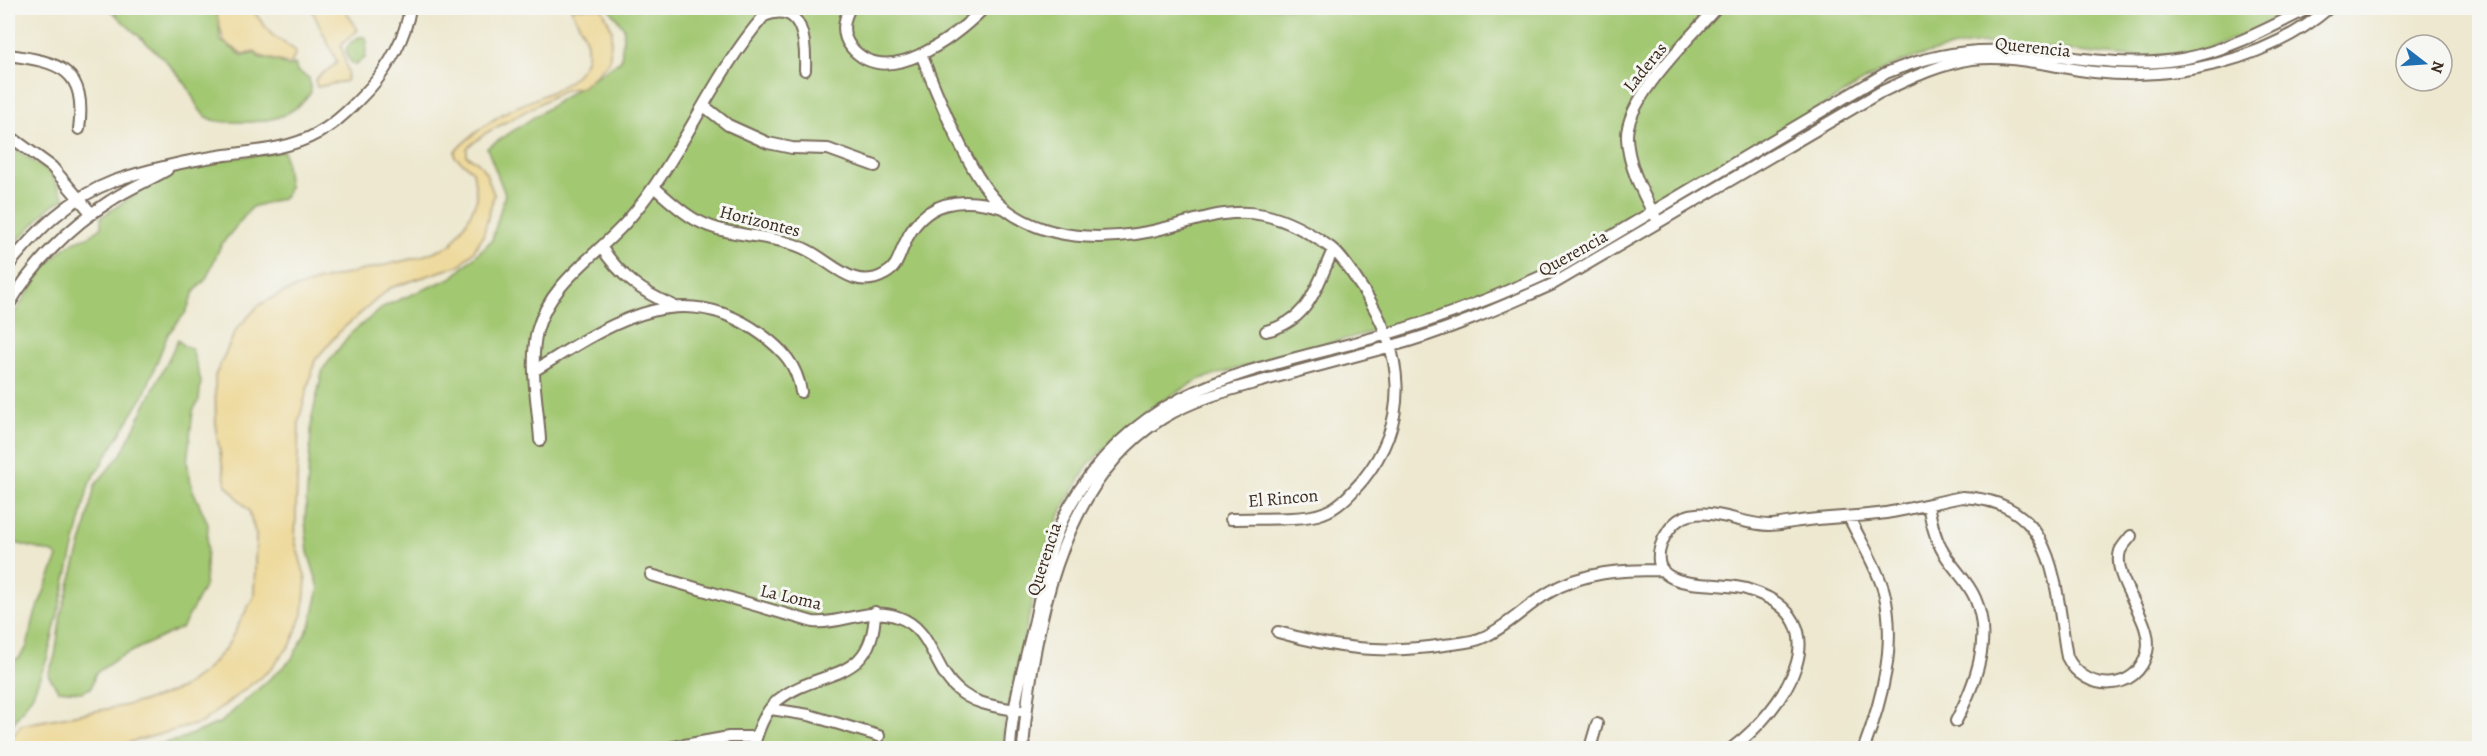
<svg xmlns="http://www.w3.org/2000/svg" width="2487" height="756" font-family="Alegreya,serif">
	<rect width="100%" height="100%" fill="#f6f6f2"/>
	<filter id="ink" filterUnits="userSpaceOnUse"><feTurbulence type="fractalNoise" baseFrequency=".0167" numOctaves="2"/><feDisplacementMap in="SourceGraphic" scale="12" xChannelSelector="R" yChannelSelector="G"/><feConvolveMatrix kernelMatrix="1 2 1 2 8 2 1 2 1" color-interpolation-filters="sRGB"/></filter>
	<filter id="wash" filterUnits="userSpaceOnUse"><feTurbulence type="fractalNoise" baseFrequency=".008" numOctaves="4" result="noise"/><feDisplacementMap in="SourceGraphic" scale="24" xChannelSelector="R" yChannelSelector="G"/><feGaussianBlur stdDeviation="1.35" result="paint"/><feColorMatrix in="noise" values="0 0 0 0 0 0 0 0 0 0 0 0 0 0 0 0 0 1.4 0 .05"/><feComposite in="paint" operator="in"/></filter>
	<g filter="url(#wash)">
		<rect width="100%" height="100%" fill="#ede8cf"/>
		<!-- green -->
		<path fill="#a3c872" stroke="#6f7948" stroke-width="1.5" d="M108,8H213L219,19L220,40L243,56L256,53L258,57L278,61L289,67L295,64L297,71L309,78L311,92C292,119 265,123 234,122C224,122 215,122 207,117C197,111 193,96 187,86C166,57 134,33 108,8Z
			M609,8H2296C2263,25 2220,49 2183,54C2119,64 2055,45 1992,43C1961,42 1914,57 1886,68L1550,269L1418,319L1200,379L1142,413L1089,464L1062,509L1042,560L1004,723L1003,748H143L178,740L221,722L291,660L311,623L319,588L308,552L305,521L312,417L323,369L350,334L385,306L453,277L492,240L505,194L487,148L621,60L624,28Z
			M359,37H365L367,41L365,58L354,65C341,53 345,45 359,37Z
			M8,144L50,173L65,199L51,206L8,251Z
			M284,151L289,187L284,198L252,207L221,245L206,279L194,292L186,312L168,334L144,395L89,484L47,659L33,694L8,731V662L19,658L27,647L35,614L58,557L53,553L8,541V322C26,298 43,263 69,245C83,235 87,242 101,227V217L160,178L184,168L205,162Z
			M178,340L184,346L192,349L201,381L199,400L193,411L187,462L192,488L208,524L205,585L183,627L118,658L95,674L91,688L81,692L58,690L48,675L55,656L61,614L85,530L95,485L121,454Z"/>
		<!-- sand -->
		<path fill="#eeda9e" stroke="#94825e" stroke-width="1.5" d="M215,8H251L271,34L296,51L291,64L260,56L255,52L243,54L224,42Z
			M311,8H344L358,30L341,45L348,73L346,81L317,87L315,80C322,71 330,71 337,62Z
			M571,8H602L612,30L609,62L582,87L564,90L486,133L467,148V156L478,162L486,173L494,195L483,236L474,251L460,265L390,288L340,331L315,360L299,420L295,541L306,580L303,614L291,644L270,670L201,723L109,748H8V742L21,725L123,706L156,698L182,688L204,672L226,648L254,596L256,535L249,511L226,485L216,431L215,376L236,330L259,305L282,293L317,281L420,257L451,245L468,219L477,199L473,171L455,157V151C470,136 487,123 506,112C530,99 583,86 587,55C590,38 577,23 571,8Z"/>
	</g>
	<g filter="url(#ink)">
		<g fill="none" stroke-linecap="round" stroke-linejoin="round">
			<!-- street casing -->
			<g stroke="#796c5c" stroke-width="14">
				<path id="street" d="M850,8C843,20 841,35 851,47C887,91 956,36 984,8
					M2027,52C2077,58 2132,68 2182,59C2227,51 2269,28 2309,8
					M921,54C938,95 970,181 1004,208C1051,245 1119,241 1173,226C1203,218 1233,208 1264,215C1287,220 1312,234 1331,248C1343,257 1353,275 1362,288C1404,351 1412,420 1362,481C1352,492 1339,508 1323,513C1303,521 1255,518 1231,519
					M8,55C60,62 87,69 79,129
					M704,106L728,125L768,143L792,148L828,149L875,166
					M8,135L52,167L92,214
					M655,188C668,199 682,213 698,221C732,239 773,233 807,250C832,262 854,292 885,274C897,268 899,256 904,245C923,199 962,196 1003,208
					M1655,216C1642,193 1628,165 1627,138C1625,99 1691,37 1716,8
					M601,247C620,275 641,292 672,305
					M8,266C37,230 69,198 114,181C145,170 191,160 225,155C256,151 290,149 318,133C337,123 355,104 370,88C389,67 406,36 410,8
					M8,306C33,264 69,227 110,201C128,189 148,181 167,170
					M1266,331C1310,320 1316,287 1333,250
					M535,370C608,326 679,274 761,334C783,350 797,365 801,392
					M540,440C538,405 529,365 537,331C550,282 597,256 628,220C682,158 710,78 764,16C804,0 806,43 805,70
					M1928,505C1931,520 1934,535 1941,548C1950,566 1967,579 1975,598C1993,639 1975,684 1956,721
					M1849,517C1860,541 1877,566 1884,592C1897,644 1882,700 1864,748
					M651,575L813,622C842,625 868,606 898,617C933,629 932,667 957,689C974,705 1000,707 1021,711
					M1278,632C1336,649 1384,654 1444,645C1457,643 1472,643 1484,637C1508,626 1526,606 1548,593C1583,571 1622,570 1663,570
					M771,709L809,715L879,736
					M668,748L729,737H756
					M753,748C758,731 764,712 778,700C820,667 873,685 875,612
					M1010,748C1012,705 1025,662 1035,620C1043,582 1050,541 1069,507C1141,380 1257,371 1384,335C1442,318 1499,296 1553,271L1886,73C1922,58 1962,49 2002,51
					M1023,748C1032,635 1058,482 1163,418C1196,398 1233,389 1269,379C1309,368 1348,358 1388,347C1444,332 1500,308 1553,284L1879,93C1909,79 1939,64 1972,59C2014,54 2053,67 2094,72C2175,81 2267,61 2329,8
					M1590,748L1597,724
					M1732,748C1784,709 1845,620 1749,590C1726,582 1688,588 1669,576C1647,563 1665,528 1680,519C1707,504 1741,525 1769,525C1779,525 1790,522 1800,521C1829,517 1858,517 1886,513C1912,509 1936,502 1962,497C2058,501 2054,584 2067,657C2085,694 2138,692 2147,652C2155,620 2111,581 2120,551C2122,546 2128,540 2131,536"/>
			</g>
			<!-- street -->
			<use href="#street" stroke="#fff" stroke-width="10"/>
		</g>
	</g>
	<g text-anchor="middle" stroke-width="6" stroke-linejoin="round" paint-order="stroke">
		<!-- street labels -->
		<g font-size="18" fill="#3b2a1e" stroke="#f6f6f2">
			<text transform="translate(2033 47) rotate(6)" y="6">Querencia</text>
			<text transform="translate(1645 67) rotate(-51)" y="6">Laderas</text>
			<text transform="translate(760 221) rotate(14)" y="6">Horizontes</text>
			<text transform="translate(1573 253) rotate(-29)" y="6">Querencia</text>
			<text transform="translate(1283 498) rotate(-5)" y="6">El Rincon</text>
			<text transform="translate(1044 559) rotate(-72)" y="6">Querencia</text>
			<text transform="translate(791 597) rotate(13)" y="6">La Loma</text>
		</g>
	</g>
	<!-- margin -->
	<rect width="2487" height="756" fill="none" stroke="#f6f6f2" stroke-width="30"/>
	<!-- north arrow -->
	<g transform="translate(2424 63) rotate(107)"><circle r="28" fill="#f6f6f2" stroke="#aba49d" stroke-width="1.5"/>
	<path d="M0-4.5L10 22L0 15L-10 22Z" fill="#1f6fb2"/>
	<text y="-9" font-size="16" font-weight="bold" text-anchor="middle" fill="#3b2a1e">N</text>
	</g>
</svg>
